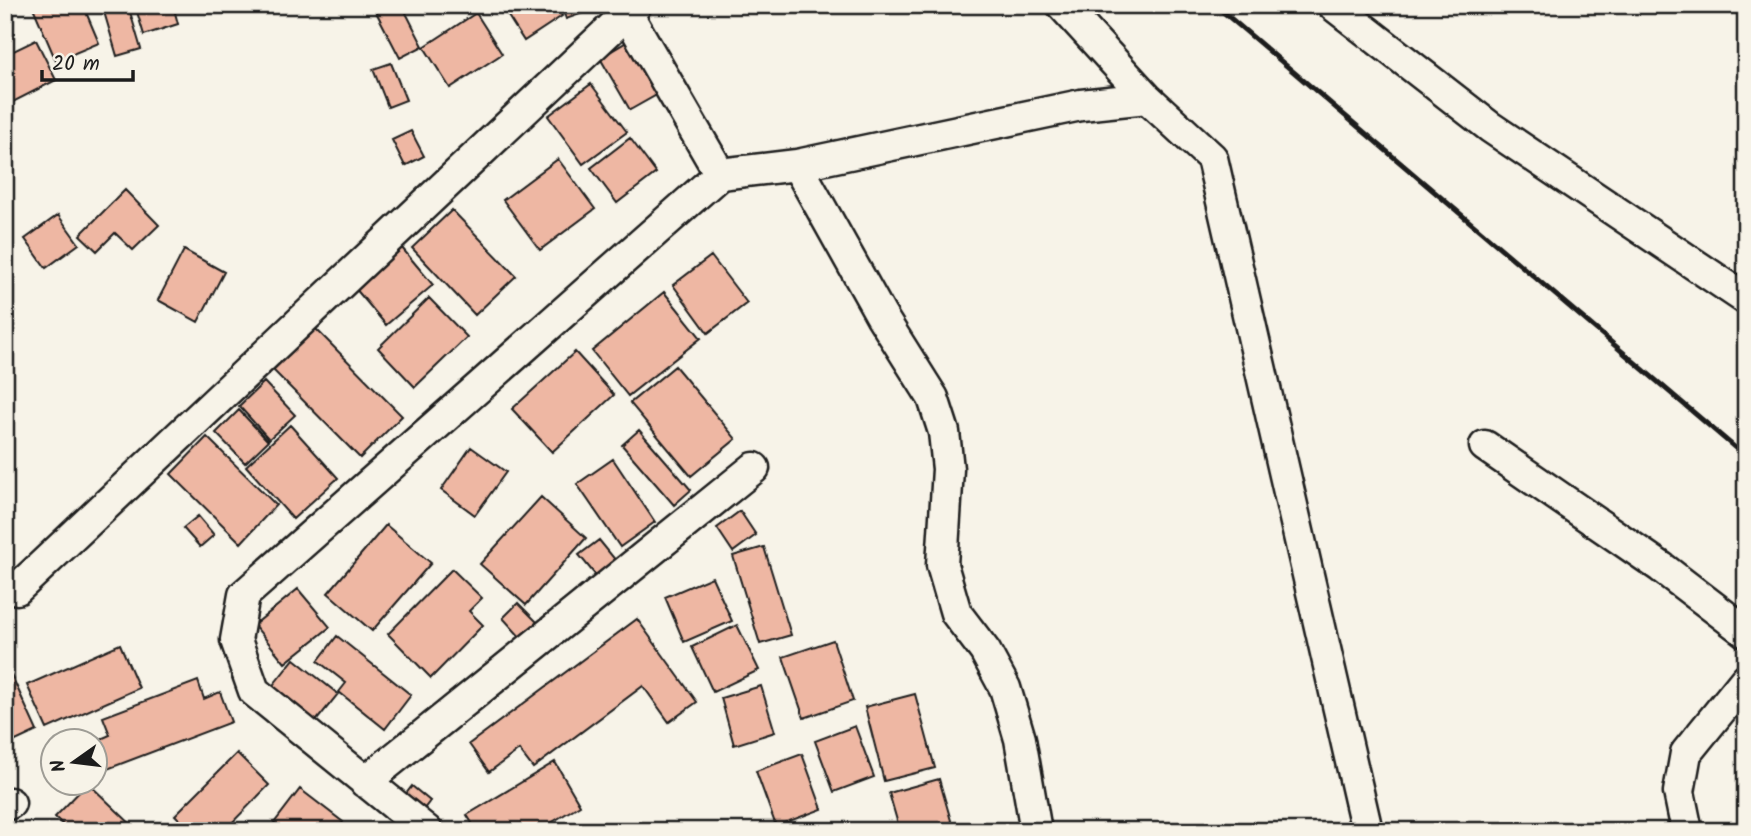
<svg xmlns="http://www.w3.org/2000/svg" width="1751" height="836" font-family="Kalam,sans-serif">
	<rect width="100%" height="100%" fill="#f7f3e8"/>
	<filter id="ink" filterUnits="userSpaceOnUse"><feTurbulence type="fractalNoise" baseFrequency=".0143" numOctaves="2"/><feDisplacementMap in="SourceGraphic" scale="14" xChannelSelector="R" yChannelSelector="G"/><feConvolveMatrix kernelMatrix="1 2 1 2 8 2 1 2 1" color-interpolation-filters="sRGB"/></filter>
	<g filter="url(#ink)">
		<!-- building -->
		<path fill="#eeb7a3" stroke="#1c1c1c" stroke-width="2" d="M32,5H83L99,43L56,61Z
			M102,5H128L141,49L117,56Z
			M135,5H173L178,24L144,35Z
			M379,5H402L423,46L400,58L374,8Z
			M501,5H555L562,16L524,41Z
			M561,5H587L589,11L566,19Z
			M476,13L502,54L450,88L424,47Z
			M36,40L56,80L7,105L5,55Z
			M630,40L660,93L630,110L600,58Z
			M391,63L406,100L388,107L373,69Z
			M591,84L627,132L583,164L548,116Z
			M411,131L424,156L405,166L392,140Z
			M630,138L656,173L617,203L591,168Z
			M558,159L595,209L540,250L503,200Z
			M125,190L159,225L133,250L115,233L97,251L80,235Z
			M452,210L516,276L475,315L412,248Z
			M58,215L79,244L46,268L25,239Z
			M402,248L433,285L386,325L355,288Z
			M184,250L224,272L198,322L158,300Z
			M711,256L747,303L708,333L673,285Z
			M664,292L701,338L628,396L592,351Z
			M429,298L467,337L415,387L378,348Z
			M315,328L402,416L360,458L273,370Z
			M575,352L614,395L552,452L512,409Z
			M675,366L736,439L691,476L630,403Z
			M264,382L295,415L269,439L239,406Z
			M239,410L268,441L245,463L216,433Z
			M290,425L338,478L293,519L246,466Z
			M639,430L691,490L674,505L622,445Z
			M207,437L276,505L241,543L171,474Z
			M471,447L506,472L475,515L441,490Z
			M613,459L655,522L620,547L577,484Z
			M541,497L586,538L526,605L480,564Z
			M740,511L756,535L733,552L717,528Z
			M198,516L214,535L200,547L183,528Z
			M386,525L431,563L372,631L328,593Z
			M599,540L617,562L597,577L579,555Z
			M764,547L791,635L760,644L733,556Z
			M452,569L482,598L469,611L483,625L431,678L388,634Z
			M712,577L732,621L684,642L665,597Z
			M298,589L330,627L285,663L254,625Z
			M518,603L538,623L522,639L503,618Z
			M637,619L697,702L669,722L643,686L533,768L519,750L489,772L469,744Z
			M737,625L759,670L713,692L692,647Z
			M337,636L411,695L385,729L339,692L346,683L318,661Z
			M833,640L853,701L804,718L783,657Z
			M120,644L139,688L47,729L27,685Z
			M294,659L338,694L313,725L270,689Z
			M5,661L37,731L5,746Z
			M198,681L204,699L220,692L231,722L102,771L94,751V742L110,735L103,717Z
			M761,686L775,732L734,745L721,698Z
			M915,694L935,768L884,781L865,707Z
			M855,726L874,777L834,792L815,741Z
			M237,753L269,785L224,831H191L175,815Z
			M802,754L822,809L776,826L756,771Z
			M555,762L580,805L538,831H477L467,815Z
			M939,779L954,831H900L889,793Z
			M87,784H89L138,831H69L55,817Z
			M412,786L430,801L420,814L402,799Z
			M300,789L343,822L336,831H268Z"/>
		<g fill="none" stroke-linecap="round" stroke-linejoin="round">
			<!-- minor casing -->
			<g stroke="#1c1c1c" stroke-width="35">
				<path id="minor" d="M1062,5L1147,98L1212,158L1367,831
					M1333,5L1490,127L1746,299
					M628,15L720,174
					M797,165L882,317L933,398L944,432L948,469L942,565L956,613L985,651L1005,688L1020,739L1036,831
					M1485,446L1661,567L1746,632
					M17,589L636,5
					M365,782L754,468
					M5,805L10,803
					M427,831L254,691L236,640L244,595L720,174L797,165L1081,105L1147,98
					M1687,831L1679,792L1686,753L1746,679"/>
			</g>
			<!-- minor -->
			<use href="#minor" stroke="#f7f3e8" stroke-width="30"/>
			<!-- rail -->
			<path stroke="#1c1c1c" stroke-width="5" d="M1215,5L1746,457"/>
		</g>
	</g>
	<!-- margin -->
	<rect width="1751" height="836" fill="none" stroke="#f7f3e8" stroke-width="28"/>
	<rect x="14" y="14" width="1723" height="808" fill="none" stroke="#1c1c1c" stroke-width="2.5" filter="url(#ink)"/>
	<!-- north arrow -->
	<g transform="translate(74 762) rotate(256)"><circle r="33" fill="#f7f3e8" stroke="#9f9d96" stroke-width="2"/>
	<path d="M0-5L12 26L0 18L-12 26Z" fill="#1c1c1c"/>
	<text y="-10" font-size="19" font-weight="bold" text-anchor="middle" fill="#1c1c1c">N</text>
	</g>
	<!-- scale -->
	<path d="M42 70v10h91v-10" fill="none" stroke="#1c1c1c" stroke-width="3.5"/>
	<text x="52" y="70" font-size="21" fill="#1c1c1c" stroke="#f7f3e8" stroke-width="5" paint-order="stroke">20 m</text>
</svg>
